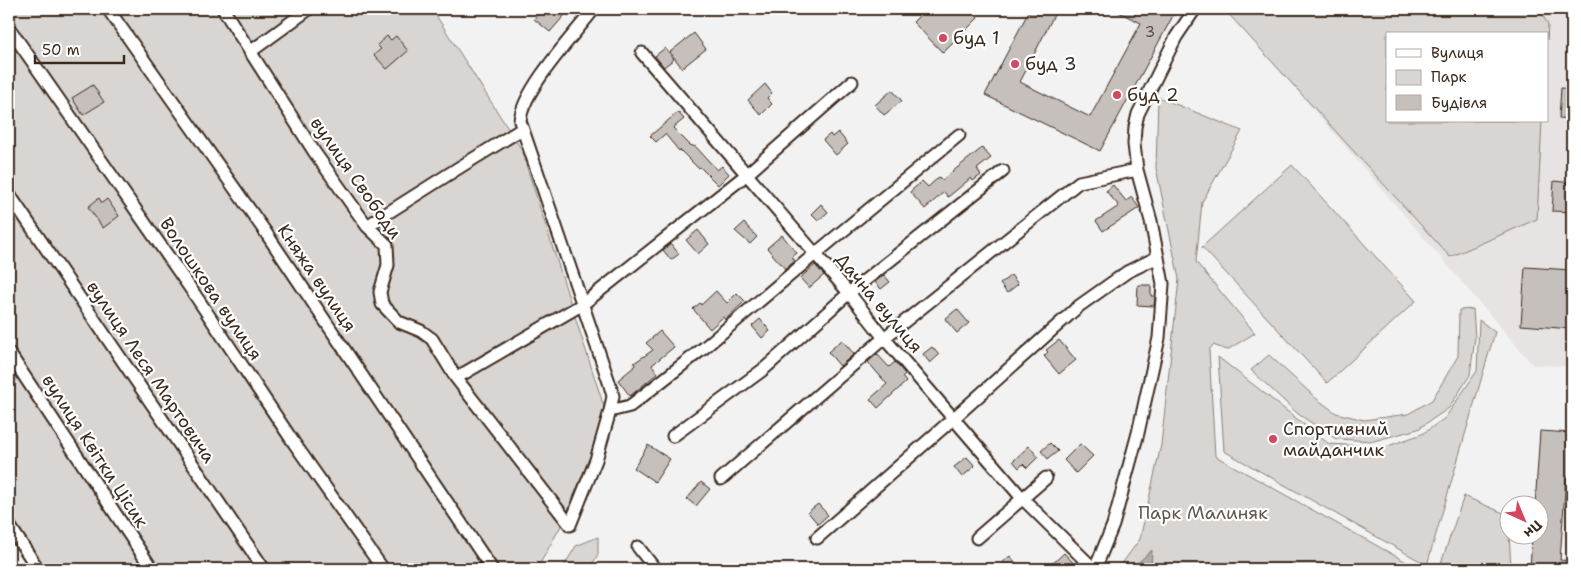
<svg xmlns="http://www.w3.org/2000/svg" width="1581" height="578" font-family="'Shantell Sans',sans-serif">
	<rect width="100%" height="100%" fill="#f3f2f2"/>
	<filter id="ink" filterUnits="userSpaceOnUse"><feTurbulence type="fractalNoise" baseFrequency=".02" numOctaves="2"/><feDisplacementMap in="SourceGraphic" scale="10" xChannelSelector="R" yChannelSelector="G"/><feConvolveMatrix kernelMatrix="1 2 1 2 8 2 1 2 1" color-interpolation-filters="sRGB"/></filter>
	<g filter="url(#ink)">
		<!-- built -->
		<path fill="#e6e3e2" fill-rule="evenodd" d="M1227,9H1572V366L1533,365ZM1387,34H1547V121H1387Z"/>
		<!-- green -->
		<path fill="#d8d5d2" stroke="#8a8078" d="M9,9H432L521,149L607,416L562,524L537,569H30L9,538Z
			M1224,9H1334L1340,12L1352,9L1540,10L1548,25L1547,40V34H1387V121H1542L1537,219L1450,257Z
			M1158,97L1242,131L1202,202L1196,262L1255,333L1227,350L1213,345L1209,350L1215,456L1419,569H1118L1140,539L1161,445L1179,279L1156,168Z
			M1292,165L1416,301L1327,383L1202,247Z
			M1473,309L1475,338L1470,375L1449,408L1418,429L1374,441L1336,439L1298,414L1251,370L1269,355L1317,399L1336,413L1364,420L1408,414L1432,400L1458,356L1459,310Z
			M1479,320L1495,332L1427,565L1224,451L1218,357L1329,444L1385,447L1422,434L1445,418L1477,371Z
			M1464,496L1508,515L1511,569H1439Z
			M598,537V555L589,569H562L576,546Z"/>
		<!-- water -->
		<path fill="#b2aba7" stroke="#827770" d="M1152,550L1151,569H1131Z"/>
		<!-- building -->
		<path fill="#c6c0bd" stroke="#3b2a1e" d="M542,9H570L550,32L534,19Z
			M926,9H969L978,18L943,53L913,22Z
			M1030,9H1057L1020,82L1090,117L1141,23L1112,9H1169L1175,12L1100,151L985,95Z
			M694,33L706,49L682,68L670,52Z
			M387,36L391,40L396,36L408,51L387,69L374,55L381,49L377,45Z
			M665,48L674,59L664,67L655,56Z
			M765,84L772,93L767,98L772,104L761,115L748,100Z
			M93,85L104,102L83,115L72,98Z
			M1561,88L1572,89V119L1559,118Z
			M892,90L902,101L884,115L875,105Z
			M678,112L684,119L673,128L690,145L696,147L717,170L722,166L729,174L718,185L700,167L698,168L680,150L679,151L665,134L656,142L650,136Z
			M838,132L848,144L836,155L823,140L830,134L832,137Z
			M982,148L991,158L977,169L981,175L973,181L971,178L948,197L944,192L925,209L910,192L922,181L928,187L939,177L942,180Z
			M1554,181L1572,183V212L1552,211Z
			M1113,185L1126,201L1132,197L1139,208L1103,231L1096,221L1119,206L1106,191Z
			M99,198L102,203L107,199L119,216L103,228L88,207Z
			M821,204L828,212L818,221L811,214Z
			M744,223L757,237L750,244L735,231Z
			M698,230L709,244L698,254L686,240Z
			M782,235L797,253L792,257L795,261L785,269L767,248Z
			M671,244L679,254L671,260L663,250Z
			M815,265L824,275L809,288L800,278Z
			M1525,267L1572,270V329L1521,325Z
			M884,275L890,282L881,289L875,282Z
			M1011,275L1018,284L1007,293L1000,284Z
			M1138,285H1151V296H1155L1154,306L1137,305Z
			M716,291L727,303L737,293L745,301L725,320L723,317L710,329L693,309L700,303L701,305Z
			M957,309L969,323L957,333L945,319Z
			M760,319L770,331L762,338L752,326Z
			M660,331L674,347L652,365L658,373L630,396L618,380L635,366L634,363L653,350L646,343Z
			M842,340L854,354L840,366L828,352Z
			M1059,340L1076,360L1059,374L1044,356L1048,352L1046,350Z
			M932,347L939,355L930,363L923,354Z
			M877,354L889,367L895,362L905,374L902,377L906,382L878,408L870,399L887,384L868,362Z
			M1540,431L1572,433V477H1566L1560,560L1572,561V569H1530L1532,536H1538V506H1535Z
			M1050,443L1058,451L1048,459L1041,451Z
			M1080,444L1093,456L1076,473L1064,460Z
			M648,445L670,459L655,482L634,468Z
			M1029,446L1038,457L1027,468L1023,464L1019,468L1013,461Z
			M967,457L975,466L962,477L954,467Z
			M701,482L710,489L696,506L687,499Z
			M818,504L828,515L818,524L808,512Z
			M1064,553L1079,569H1047Z
			M1010,556L1017,564L1012,569H995Z"/>
		<g fill="none" stroke-linecap="round" stroke-linejoin="round">
			<!-- minor casing -->
			<g stroke="#3b2a1e" stroke-width="15">
				<path id="minor" d="M108,9L264,230L492,569
					M223,9L315,153L367,226L387,245L388,265L380,292L382,304L399,322L421,331L432,339L456,378L570,525
					M9,28L195,295L294,443L383,569
					M250,52L309,9
					M642,53L849,293L884,338L1022,498L1094,569
					M9,194L264,569
					M367,226L460,167L522,129
					M9,353L152,569
					M456,378L583,304L746,175L852,82
					M610,411L630,406L705,347L815,254L959,135
					M673,436L764,369L849,293L1003,171
					M721,479L884,338L1079,182L1137,170
					M9,525L38,569
					M570,525L596,460L610,411L613,396L609,382L520,121C522,90 574,35 594,9
					M817,538L954,418L1079,306L1127,272L1158,257
					M977,538L1046,478
					M638,547L655,569
					M1095,569L1113,525L1138,433L1159,338L1163,284L1151,221L1137,170L1134,144L1135,127L1138,114L1176,37L1195,9"/>
			</g>
			<!-- minor -->
			<use href="#minor" stroke="#fff" stroke-width="11"/>
		</g>
	</g>
	<!-- markers -->
	<g fill="#d1495b" stroke="#fff" stroke-width="2">
		<circle cx="943" cy="38" r="5"/>
		<circle cx="1015" cy="64" r="5"/>
		<circle cx="1117" cy="95" r="5"/>
		<circle cx="1273" cy="439" r="5"/>
	</g>
	<g text-anchor="middle" stroke-width="4.5" stroke-linejoin="round" paint-order="stroke">
		<!-- number labels -->
		<g font-size="15" fill="#5e5046">
			<text x="1150" y="37">3</text>
		</g>
		<!-- poi labels -->
		<g font-size="18" fill="#3b2a1e" stroke="#fff" text-anchor="start">
			<text x="953" y="44">буд 1</text>
			<text x="1025" y="70">буд 3</text>
			<text x="1127" y="101">буд 2</text>
			<text x="1283" y="435">Спортивний<tspan x="1283" dy="21">майданчик</tspan></text>
		</g>
		<!-- street labels -->
		<g font-size="18" fill="#3b2a1e" stroke="#fff">
			<text transform="translate(356 178) rotate(55)" y="6">вулиця Свободи</text>
			<text transform="translate(317 278) rotate(56)" y="6">Княжа вулиця</text>
			<text transform="translate(211 289) rotate(56)" y="6">Волошкова вулиця</text>
			<text transform="translate(879 303) rotate(50)" y="6">Дачна вулиця</text>
			<text transform="translate(151 372) rotate(56)" y="6">вулиця Леся Мартовича</text>
			<text transform="translate(95 451) rotate(57)" y="6">вулиця Квітки Цісик</text>
		</g>
		<!-- park labels -->
		<g font-size="18" fill="#62554b" stroke="#fff">
			<text x="1203" y="519">Парк Малиняк</text>
		</g>
	</g>
	<!-- margin -->
	<rect width="1581" height="578" fill="none" stroke="#fff" stroke-width="30"/>
	<rect x="15" y="15" width="1551" height="548" fill="none" stroke="#3b2a1e" stroke-width="2" filter="url(#ink)"/>
	<!-- legend -->
	<rect x="1386" y="32" width="162" height="90" fill="#ffffff" stroke="#b1aaa5"/>
	<rect x="1396" y="49" width="25" height="8" fill="#ffffff" stroke="#b1aaa5"/>
	<text x="1431" y="58" font-size="15" fill="#3b2a1e">Вулиця</text>
	<rect x="1396" y="70" width="25" height="15" fill="#d8d5d2" stroke="#b1aaa5"/>
	<text x="1431" y="82" font-size="15" fill="#3b2a1e">Парк</text>
	<rect x="1396" y="95" width="25" height="15" fill="#c6c0bd" stroke="#b1aaa5"/>
	<text x="1431" y="108" font-size="15" fill="#3b2a1e">Будівля</text>
	<!-- north arrow -->
	<g transform="translate(1524 520) rotate(136)"><circle r="24" fill="#ffffff" stroke="#b1aaa5"/>
	<path d="M0-4L9 19L0 12L-9 19Z" fill="#d1495b"/>
	<text y="-8" font-size="14" font-weight="bold" text-anchor="middle" fill="#3b2a1e">Пн</text>
	</g>
	<!-- scale -->
	<path d="M35 55v8h89v-8" fill="none" stroke="#3b2a1e" stroke-width="2.5"/>
	<text x="42" y="55" font-size="15" fill="#3b2a1e" stroke="#ffffff" stroke-width="4" paint-order="stroke">50 m</text>
</svg>
